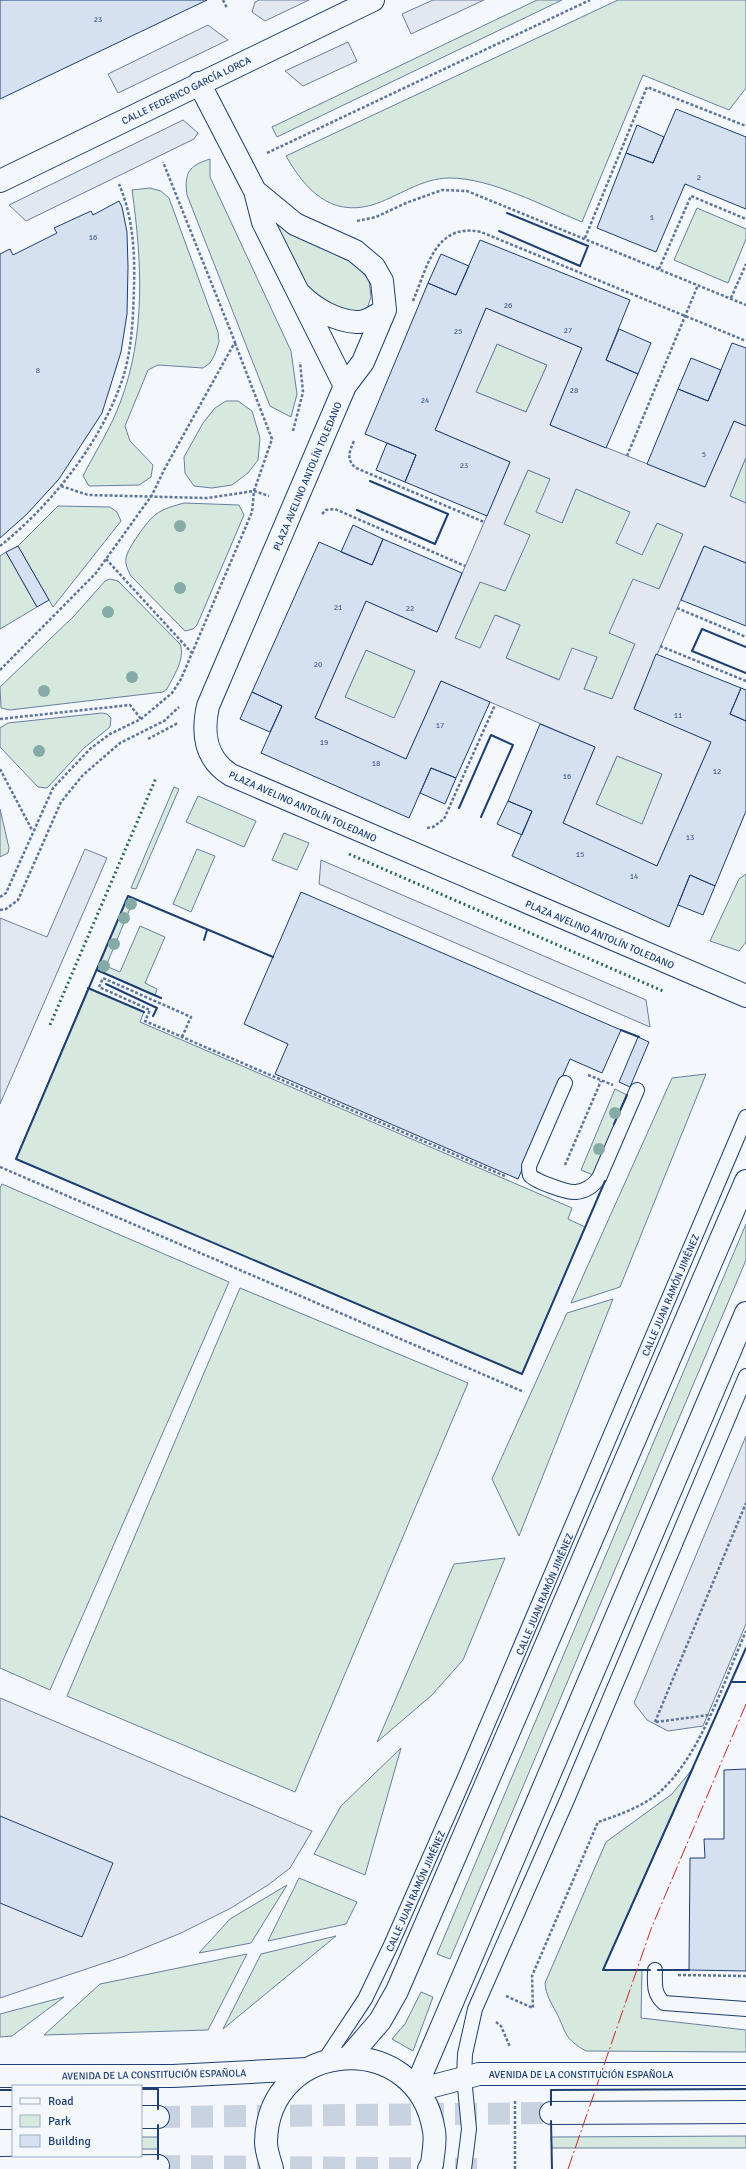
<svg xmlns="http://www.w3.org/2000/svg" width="746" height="2169" font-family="Signika,sans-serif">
	<rect width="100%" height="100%" fill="#f4f7fb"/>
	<!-- green -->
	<path fill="#d7e8df" stroke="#687fa3" d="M537,0H562L277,137L272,127Z
		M618,0H746V88L729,110L643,75L582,222C543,206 491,178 450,178C421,178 398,197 372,205C330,217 305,189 286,156Z
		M210,159V177L291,351L297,394L291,417L270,406L187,195C184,172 189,166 210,159Z
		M150,188L161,191L169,198L218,332L219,342L215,354L210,363L203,368L158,365L148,370L125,426L130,441L153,465L151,477L139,485L89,486L83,476C95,452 111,428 120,403C146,336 142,260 132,190Z
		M697,208L746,229V239L728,283L674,260Z
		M267,212L325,249L355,264L369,280L371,297L367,309L355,314L341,311L311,293Z
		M497,344L547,365L526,412L476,392Z
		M226,401H238L252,411L260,438L258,460L248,473L232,485L212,488L194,486L185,473L184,457L203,423L215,408Z
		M746,457V503L730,496Z
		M528,470L550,479L562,523L576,489L630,512L642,554L657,523L683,534L659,589L610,633L635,644L612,699L584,689L597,657L560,680L506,658L520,625L496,615L480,649L455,638L480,581L505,591L529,536L504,524Z
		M184,503L239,505L244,515L197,625L193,629L185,631L131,576C128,571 125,564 126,558C127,549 148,520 155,515C164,508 174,506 184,503Z
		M58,506L110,507L117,512L121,521L53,607L18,546Z
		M6,552L37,607L0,629V556Z
		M110,579L118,581L180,644C186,658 173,677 167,689L163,692L10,710L1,708L0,687L74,616L105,581Z
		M366,650L415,671L394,719L345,697Z
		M102,713L107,714L111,718L110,727L84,748L47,788L38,787L0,747V728L8,723Z
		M617,756L662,774L642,825L596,804Z
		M174,787L179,789L136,889L131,888Z
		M198,796L256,821L244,847L186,822Z
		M0,809L9,848L8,853L0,857Z
		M284,833L309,843L297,870L272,860Z
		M197,849L215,856L191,912L173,904Z
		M746,874V942L739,951L710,941L739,879Z
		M128,896L134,899L106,966L120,972L140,926L165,937L145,983L157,989L155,996L97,970Z
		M88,988L144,1012L140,1022L572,1208L568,1219L585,1227L522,1374L16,1159Z
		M706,1074L620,1287L571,1303L672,1078Z
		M615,1089L627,1095L593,1175L581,1170Z
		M2,1184L229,1282L50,1690L0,1668V1188Z
		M746,1224V1260L450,1959L437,1954Z
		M240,1288L468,1383L295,1792L67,1696Z
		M613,1299L519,1536L492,1479L567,1313Z
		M505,1558L463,1660L432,1695L377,1742L454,1564Z
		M401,1748L365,1875L314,1854L341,1806Z
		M694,1767L603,1970H642L641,2018L746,2030V2052L586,2051C563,2038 567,2033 556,2012C551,2002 546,1996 545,1983L606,1842L672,1794Z
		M299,1878L357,1902L346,1924L268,1941Z
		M287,1885L251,1943L199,1953L230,1919Z
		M336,1936L223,2029L261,1954Z
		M247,1954L208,2030L44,2035L100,1984Z
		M421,1992L433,1997L413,2051L392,2039L405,2024Z
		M64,1997L12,2036L0,2037V2014Z
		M746,2136V2148H552L551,2137Z
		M141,2137H158V2149H141Z"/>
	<!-- parking -->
	<path fill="#e3e8f0" stroke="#687fa3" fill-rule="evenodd" d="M259,0H309L265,21L252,12L255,2Z
		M433,0H484L411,34L402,14Z
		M208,25L228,40L118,93L108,74Z
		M348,42L357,61L303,86L285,71Z
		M183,120L198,133L194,139L26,221L9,205Z
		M486,308L582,348L550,425L705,487L734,421L746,426V457L730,496L746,503V563L704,546L634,708L711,742L657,866L563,823L595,747L441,681L406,759L315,718L366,601L437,632L510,462L435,430ZM497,344L547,365L526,412L476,392ZM528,470L550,479L536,512L562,523L576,489L630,512L616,543L642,555L657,523L683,534L659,589L633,579L609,633L635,644L612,699L584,689L597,657L572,648L559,680L506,658L520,625L495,615L480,648L455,638L480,582L505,591L530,535L504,524ZM366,650L415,671L394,718L345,697ZM617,756L662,774L642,824L596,804Z
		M85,849L107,858L0,1104V918L47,937Z
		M321,860L646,1000L650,1027L319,884Z
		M746,1436V1624L703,1726L668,1731L647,1720L634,1703Z
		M0,1698L312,1831L290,1868L268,1885L231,1908L181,1933L125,1956L0,1998Z"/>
	<!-- building -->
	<path fill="#d5e0f0" stroke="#1d3f73" d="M0,0H207L0,99Z
		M676,109L746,137V209L685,184L656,252L597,228L626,153L653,163Z
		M637,125L664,137L653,163L626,153Z
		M119,201L122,207L127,232L128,267L127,314L121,352L102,413L59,479L27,514L0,538V254L10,249L13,255L57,233L54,228L91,211L93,215Z
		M480,240L630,300L606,360L638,374L606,448L550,425L582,348L486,308L435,430L510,462L487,516L405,482L416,455L365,434L428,283L456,295Z
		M441,254L469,266L456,295L428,283Z
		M619,329L651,343L638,374L606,360Z
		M732,343L746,348V426L734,421L705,487L647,464L678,389L708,401Z
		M691,358L721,370L708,401L678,389Z
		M387,443L416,455L405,482L376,470Z
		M353,525L383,539L372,565L341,552Z
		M383,539L462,573L437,632L366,601L315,718L406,759L441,681L490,702L456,778L431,768L409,818L261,753L282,706L252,692L319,542L372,565Z
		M18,546L49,600L37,607L6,552Z
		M704,546L746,563V626L681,600Z
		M656,654L741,688L730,714L746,721V811L715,886L690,875L669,927L512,856L532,811L508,801L540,724L595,747L563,823L657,866L711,742L634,709Z
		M741,688L746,690V721L730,714Z
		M252,692L282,706L270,732L240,719Z
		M431,768L456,778L445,804L420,793Z
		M508,801L532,811L522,835L497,824Z
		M690,875L715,886L703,915L678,905Z
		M301,892L621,1030L602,1073L570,1059L518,1179L275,1074L288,1044L244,1024Z
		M638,1037L649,1042L630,1087L619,1082Z
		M746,1769V1971L689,1970L690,1858H705L704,1839H724V1770Z
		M0,1816L113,1863L82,1937L0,1903Z"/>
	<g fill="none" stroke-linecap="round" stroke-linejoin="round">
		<!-- highway-tunnel -->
		<path stroke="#c9d2e0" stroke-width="22" stroke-dasharray="22 11" stroke-linecap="butt" d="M158,2117L551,2113
			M158,2166L479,2169"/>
		<!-- lane casing -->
		<g stroke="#1d3f73" stroke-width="16">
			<path id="lane" d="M565,1083L529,1166C529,1169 529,1172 530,1175C534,1181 568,1193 576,1192C586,1191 593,1186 599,1178L637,1090
				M655,1970C655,1983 653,1994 664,2003L746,2009
				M324,2061L365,1999L391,1945L465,1777L746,1117
				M464,2169L469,2129L464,2077L465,2054L475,2009L567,1800L746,1376"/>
		</g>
		<!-- street casing -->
		<g stroke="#1d3f73" stroke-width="24">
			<path id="street" d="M199,83L255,191L263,222L345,386
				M0,181L373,0
				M255,191L295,224L355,251L374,267L382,281L385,310L363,362L345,386L208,706C202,733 205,759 231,775L746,996
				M301,295C315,309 336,321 357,322C366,323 377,315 385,310
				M0,2076H173L307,2069
				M418,2090L479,2074H746"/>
		</g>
		<!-- secondary casing -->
		<g stroke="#1d3f73" stroke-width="24">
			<path id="secondary" d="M349,2057L380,2021L397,1991L746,1181
				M416,2087L746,1313
				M272,2169C270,2161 266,2151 266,2142C268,2037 418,2028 434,2131C436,2141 433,2154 432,2164L429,2169"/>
		</g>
		<!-- highway casing -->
		<g stroke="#1d3f73" stroke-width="24">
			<path id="highway" d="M551,2113L746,2112
				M141,2117H158
				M0,2118H13
				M0,2168L158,2166"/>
		</g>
		<!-- path -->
		<path stroke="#5e769c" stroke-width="2.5" stroke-dasharray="3 2" stroke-linecap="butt" d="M223,0L227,8
			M267,153L590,0
			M357,221L376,217L406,203L442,190L467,191L746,305
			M585,238L647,87L746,126
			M659,269L691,196L746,219
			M731,298L746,264
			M413,301C427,268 435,222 481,232L746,341
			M293,431L303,392L300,362
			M354,441C349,452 346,460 356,468L484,522
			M627,456L698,285
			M61,486L88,495L207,498L254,491L272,439L235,343
			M322,514L326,510L335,509L465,566
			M0,546C50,506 98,446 120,386C132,355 133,319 134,287C135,252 133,217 119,184
			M106,559L192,653
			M677,608L746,637
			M660,646L746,681
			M0,670L96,573L152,495L164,470L235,342L163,162
			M0,719L130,705L141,719
			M148,739L178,723
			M0,769L32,830
			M427,828L433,827L444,819L495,705
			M0,897L6,893L53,788L90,749L110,734L141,719L172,693L181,679L252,512L254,491L269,496
			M0,910L6,909L18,900L61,802L83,775L120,743L164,721L179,707
			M182,1037L191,1017L103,978L99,987L150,1010L145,1021L182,1037L507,1177
			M588,1075L613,1085
			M565,1165L601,1081
			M0,1167L524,1392
			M655,1722L746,1503
			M656,1722L709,1715
			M678,1975L746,1976
			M506,1996L533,2008L532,1976L598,1822C619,1815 647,1805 663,1789C702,1751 724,1681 746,1631
			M496,2022L501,2026L510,2047
			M515,2101V2169"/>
		<!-- lane -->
		<use href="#lane" stroke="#f4f7fb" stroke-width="14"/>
		<!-- street -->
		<use href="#street" stroke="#f4f7fb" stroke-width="22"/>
		<!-- secondary -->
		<use href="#secondary" stroke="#f4f7fb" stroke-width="22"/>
		<!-- highway -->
		<use href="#highway" stroke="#f4f7fb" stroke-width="22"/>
		<!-- hedge -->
		<path stroke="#2c6c60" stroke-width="3" stroke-dasharray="2 3" stroke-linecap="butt" d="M349,854L663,991
			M50,1025L156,778"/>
		<!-- wall -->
		<path stroke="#1d3f73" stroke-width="2" d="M499,231L580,266L588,246L507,213
			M357,510L435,544L448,514L370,481
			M746,647L702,629L692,651L746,673
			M459,808L491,735L513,745L481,817
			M204,940L207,930
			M273,957L128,896L16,1159L522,1374L605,1181
			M97,970L161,998
			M106,984L157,1008L153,1016
			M88,988L144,1012
			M621,1030L639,1037
			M614,1124L627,1095
			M731,1682H746
			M650,1970H603L746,1648
			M658,1970H689
			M141,2089H158V2109
			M0,2090H13
			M551,2105V2090L746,2089
			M551,2121L552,2169
			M158,2159V2125"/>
		<!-- power -->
		<path stroke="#c62828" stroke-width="1" stroke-dasharray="14 3 2 3" stroke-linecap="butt" d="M568,2169L651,1929L746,1704"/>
	</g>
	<!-- trees -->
	<g fill="#86aba6">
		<circle cx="180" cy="526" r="6"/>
		<circle cx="180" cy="588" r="6"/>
		<circle cx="108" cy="612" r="6"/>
		<circle cx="132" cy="677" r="6"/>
		<circle cx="44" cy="691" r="6"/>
		<circle cx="39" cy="751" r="6"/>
		<circle cx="131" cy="904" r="6"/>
		<circle cx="124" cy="918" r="6"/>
		<circle cx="114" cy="944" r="6"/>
		<circle cx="104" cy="966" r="6"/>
		<circle cx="615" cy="1113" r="6"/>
		<circle cx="599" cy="1149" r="6"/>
	</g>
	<g text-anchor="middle" stroke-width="3" stroke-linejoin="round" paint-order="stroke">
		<!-- number labels -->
		<g font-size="8" fill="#4b6792">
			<text x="98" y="22">23</text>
			<text x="699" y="180">2</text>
			<text x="652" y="220">1</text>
			<text x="93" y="240">16</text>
			<text x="508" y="308">26</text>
			<text x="568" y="333">27</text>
			<text x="458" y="334">25</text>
			<text x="38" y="373">8</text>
			<text x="574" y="393">28</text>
			<text x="425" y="403">24</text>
			<text x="704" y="457">5</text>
			<text x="464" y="468">23</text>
			<text x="338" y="610">21</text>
			<text x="410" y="611">22</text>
			<text x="318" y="667">20</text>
			<text x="678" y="718">11</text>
			<text x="440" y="728">17</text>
			<text x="324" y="745">19</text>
			<text x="376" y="766">18</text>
			<text x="717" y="774">12</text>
			<text x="567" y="779">16</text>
			<text x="690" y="840">13</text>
			<text x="580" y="857">15</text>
			<text x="634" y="879">14</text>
		</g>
		<!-- street labels -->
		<g font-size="10" fill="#1d3f73" stroke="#f4f7fb">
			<text transform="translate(186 90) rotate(-26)" y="4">CALLE FEDERICO GARCÍA LORCA</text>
			<text transform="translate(307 476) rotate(-67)" y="4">PLAZA AVELINO ANTOLÍN TOLEDANO</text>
			<text transform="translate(303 806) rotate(24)" y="4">PLAZA AVELINO ANTOLÍN TOLEDANO</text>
			<text transform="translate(600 934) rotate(23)" y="4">PLAZA AVELINO ANTOLÍN TOLEDANO</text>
			<text transform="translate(670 1295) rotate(-67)" y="4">CALLE JUAN RAMÓN JIMÉNEZ</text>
			<text transform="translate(544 1594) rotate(-67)" y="4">CALLE JUAN RAMÓN JIMÉNEZ</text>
			<text transform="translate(415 1891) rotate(-66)" y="4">CALLE JUAN RAMÓN JIMÉNEZ</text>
			<text transform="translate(154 2074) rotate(-1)" y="4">AVENIDA DE LA CONSTITUCIÓN ESPAÑOLA</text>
			<text x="581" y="2078">AVENIDA DE LA CONSTITUCIÓN ESPAÑOLA</text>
		</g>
	</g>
	<!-- legend -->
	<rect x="12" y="2085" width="130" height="72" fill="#f4f7fb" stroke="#9eadc5"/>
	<rect x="20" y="2098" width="20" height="6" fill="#f4f7fb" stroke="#9eadc5"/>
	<text x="48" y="2105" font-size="12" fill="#1d3f73">Road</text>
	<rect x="20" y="2115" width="20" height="12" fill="#d7e8df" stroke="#9eadc5"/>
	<text x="48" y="2125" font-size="12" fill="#1d3f73">Park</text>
	<rect x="20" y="2135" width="20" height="12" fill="#d5e0f0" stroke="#9eadc5"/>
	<text x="48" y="2145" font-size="12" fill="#1d3f73">Building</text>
</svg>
